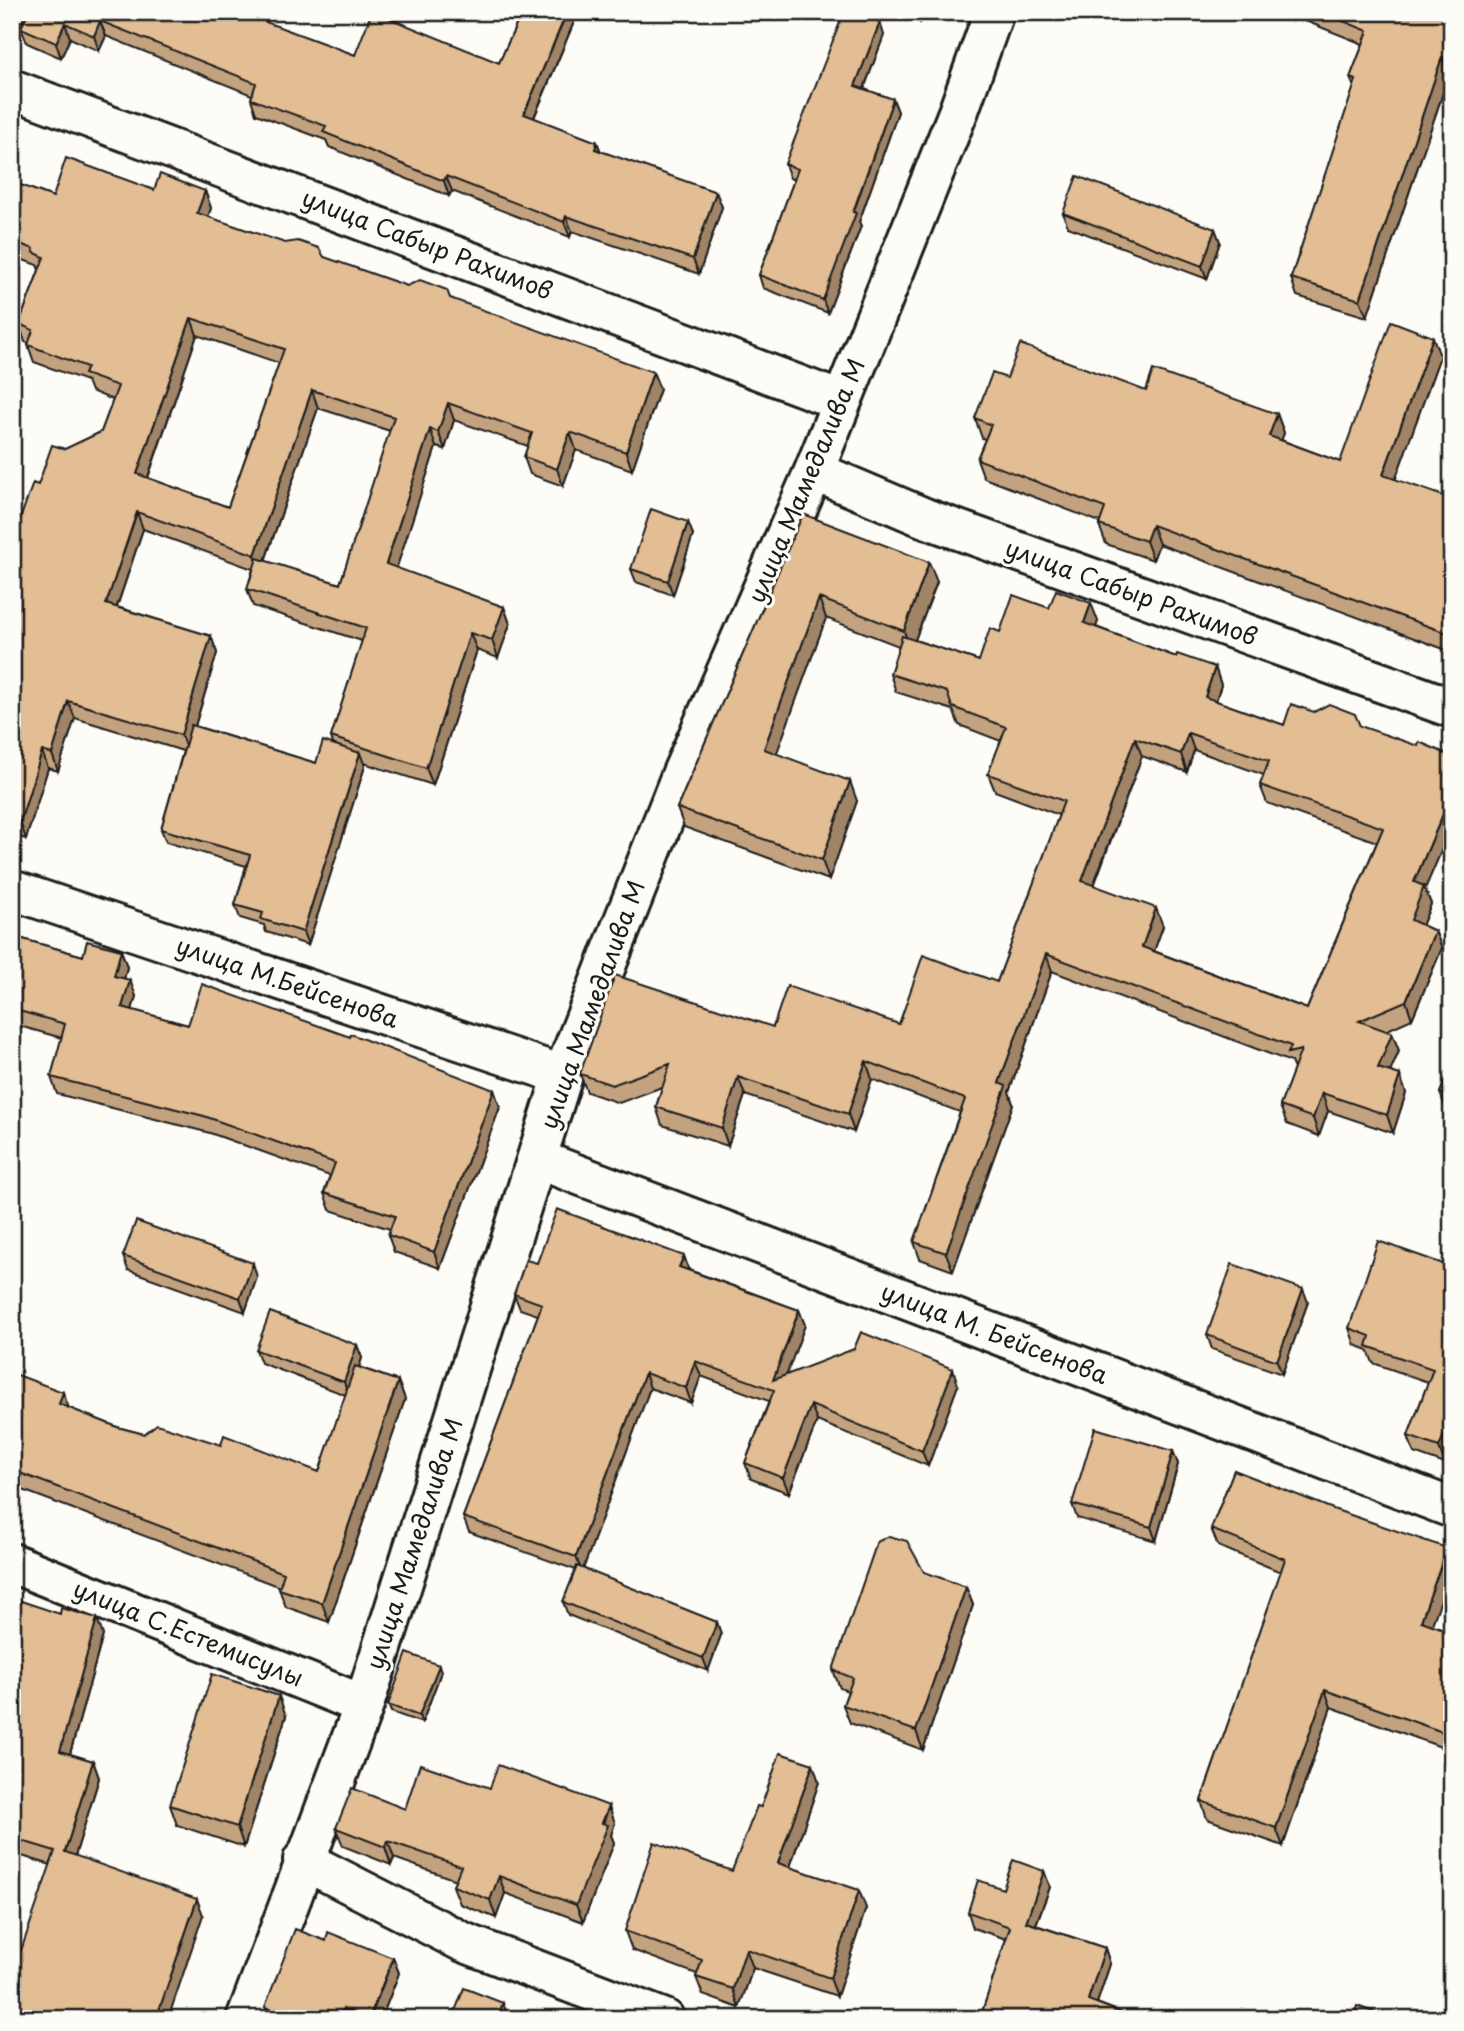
<svg xmlns="http://www.w3.org/2000/svg" width="1464" height="2031" font-family="'Playpen Sans',sans-serif">
	<rect width="100%" height="100%" fill="#fdfcf7"/>
	<filter id="ink" filterUnits="userSpaceOnUse"><feTurbulence type="fractalNoise" baseFrequency=".0143" numOctaves="2"/><feDisplacementMap in="SourceGraphic" scale="14" xChannelSelector="R" yChannelSelector="G"/><feConvolveMatrix kernelMatrix="1 2 1 2 8 2 1 2 1" color-interpolation-filters="sRGB"/></filter>
	<g filter="url(#ink)">
		<g fill="none" stroke-linecap="round" stroke-linejoin="round">
			<!-- street casing -->
			<g stroke="#1c1c1c" stroke-width="44">
				<path id="street" d="M12,89L841,401
					M814,471L925,518L1452,708
					M12,890L563,1075
					M537,1159L1452,1508
					M12,1563L364,1705
					M303,1860L463,1942L665,2019
					M246,2019L364,1705L563,1075L682,773L814,471L959,110L994,12"/>
			</g>
			<!-- street -->
			<use href="#street" stroke="#fdfcf7" stroke-width="38"/>
		</g>
		<!-- wall -->
		<path fill="#c3a37f" stroke="#1c1c1c" stroke-width="2" fill-rule="evenodd" d="M12,12H257L254,18L355,55L499,63L522,12H571L574,22L534,118L597,142L601,152L716,192L722,207L699,274L572,231L570,237L452,191L449,196L329,147L326,140L256,114L251,99L252,95L106,36L99,51L70,38L61,58L27,43L21,28L24,20L12,15Z
			M895,12H923L920,22Z
			M1283,12H1452V76L1449,75L1367,317L1297,296L1291,278L1354,87L1350,78L1363,44Z
			M884,35L864,89L893,99L898,112L859,222L861,226L828,313L763,288L759,275L794,180L790,178L785,164Z
			M12,182L53,197L154,190L205,191L211,208L208,217L407,286L450,298L660,389L632,470L576,450L563,486L530,474L524,457L528,446L454,420L445,449L436,447L396,568L504,607L510,624L498,658L477,650L433,785L364,763L365,766L308,945L266,932L264,925L240,918L235,905L246,866L166,842L161,829L183,751L75,718L58,771L48,768L26,839L12,835V517L20,519L38,485L65,449L101,432L113,400L91,391L87,381L34,362L28,345V343L25,342L19,324L39,270L37,265L12,256ZM197,335L279,363L228,507L148,478ZM318,408L390,431L340,584L265,561ZM143,529L253,569L247,589L253,606L362,641L331,737L333,744L316,763L195,726L217,653L211,636L117,607Z
			M1063,213L1215,229L1220,242L1207,279L1068,227Z
			M1440,356L1395,480L1452,499V652L1159,544L1153,560L1106,544L1099,525L1100,522L984,478L977,459L985,439L982,438L975,418L1007,378L1146,391L1277,414L1284,433L1281,440L1340,462Z
			M803,514L937,582L915,640L979,661L1000,632L1049,608L1098,621L1096,627L1176,657L1215,667L1221,685L1216,701L1284,725L1314,712L1425,889L1431,904L1422,925L1435,931L1442,948L1412,1019L1385,1031L1392,1033L1399,1051L1390,1072L1406,1093L1393,1133L1328,1111L1319,1136L1287,1124L1280,1106L1294,1069L1291,1062L1052,971L1009,1092L1013,1104L953,1271L920,1259L914,1242L960,1112L872,1079L854,1132L745,1095L728,1146L662,1125L656,1107L662,1087L619,1103L587,1092L580,1074L773,1027L899,1024L997,982L1059,815L995,791L988,774L1001,741L959,725L953,710L896,692L890,674L899,646L826,618L776,754L857,801L829,880L684,827L677,808ZM1194,750L1264,775L1260,785L1267,803L1377,842L1307,1009L1154,951L1163,926L1094,886L1142,756L1187,772Z
			M688,522L693,535L673,595L636,582L631,569Z
			M12,936L83,956L121,950L127,967L124,978L136,996L132,1010L188,1025L494,1090L500,1107L440,1268L394,1252L388,1235L390,1229L330,1210L324,1193L330,1176L210,1133L57,1094L51,1077L62,1038L12,1024Z
			M1452,1063V1111L1446,1109L1440,1093Z
			M123,1256L257,1277L245,1312L128,1270Z
			M684,1256L689,1270L799,1310L805,1325L786,1375L958,1385L928,1466L817,1421L789,1493L751,1479L745,1463L769,1401L701,1376L691,1403L650,1388L583,1569L717,1622L721,1635L708,1671L568,1615L563,1602L576,1570L469,1532L463,1517L538,1315L520,1309L514,1294L537,1263Z
			M1452,1267V1447L1445,1464L1414,1453L1408,1436L1428,1382L1373,1363L1368,1350L1355,1345L1349,1328Z
			M1308,1302L1282,1374L1212,1349L1207,1335Z
			M357,1345L362,1358L359,1367L398,1381L405,1399L329,1622L286,1607L279,1589L280,1587L12,1486V1373L69,1408L117,1427L144,1434L221,1445L319,1472L346,1395L261,1363L256,1350Z
			M1173,1451L1178,1464L1156,1541L1077,1518L1072,1504Z
			M1234,1470L1432,1625L1452,1632V1751L1331,1707L1283,1846L1207,1819L1201,1801L1281,1572L1218,1546L1211,1529Z
			M924,1572L966,1587L973,1605L923,1750L850,1723L843,1705L848,1691L840,1688L833,1670Z
			M12,1598L103,1635L70,1754L93,1761L99,1778L75,1856L203,1915L13,1977L51,1865L12,1853Z
			M441,1672L422,1723L391,1712L388,1705Z
			M286,1716L244,1847L177,1825L170,1805Z
			M819,1782L790,1867L866,1908L837,1996L753,1968L739,2008L703,1995L696,1977L697,1974L632,1950L625,1931L732,1871L761,1807Z
			M490,1788L615,1823L611,1835L614,1843L583,1922L505,1893L496,1918L460,1904L453,1886L456,1880L394,1858L391,1865L343,1846L336,1828L405,1809Z
			M1044,1871L1050,1887L1036,1925L1105,1948L1110,1964L1097,2003L1138,2019H982L981,2015L1006,1939L973,1928L968,1912Z
			M326,1941L393,1958L399,1973L381,2019H270L265,2007Z"/>
		<!-- shaded-wall -->
		<path fill="#9f8468" stroke="#1c1c1c" stroke-width="2" d="M245,12H257L249,30L244,14Z
			M567,12H571L574,22L529,129L524,114Z
			M916,12H923L920,22Z
			M100,21L106,36L99,51L94,36Z
			M880,22L884,35L860,99L855,86Z
			M65,23L70,38L61,58L56,43Z
			M1442,57L1449,75L1367,317L1360,300Z
			M893,99L898,112L859,222L861,226L828,313L823,300Z
			M597,142L603,157L595,149Z
			M446,176L452,191L449,196L444,181Z
			M205,191L211,208L203,231L197,213Z
			M716,192L722,207L699,274L693,259Z
			M566,216L572,231L570,237L564,222Z
			M1215,229L1220,242L1207,279L1202,266Z
			M191,318L197,335L143,491L137,474Z
			M1433,337L1440,356L1390,494L1383,475Z
			M653,372L660,389L632,470L626,452Z
			M312,390L318,408L261,572L255,555Z
			M448,403L454,420L445,449L438,432Z
			M1277,414L1284,433L1276,455L1269,436Z
			M430,429L436,447L392,582L386,564Z
			M570,432L576,450L563,486L557,469Z
			M137,512L143,529L112,621L106,604Z
			M688,522L693,535L673,595L668,581Z
			M1152,525L1159,544L1153,560L1146,541Z
			M929,562L937,582L911,650L904,631Z
			M819,598L826,618L771,769L764,749Z
			M1091,603L1098,621L1091,641L1084,623Z
			M504,607L510,624L498,658L492,640Z
			M470,633L477,650L433,785L426,768Z
			M211,636L217,653L187,752L181,735Z
			M1215,667L1221,685L1211,715L1205,697Z
			M68,701L75,718L58,771L52,754Z
			M1188,733L1194,750L1187,772L1181,754Z
			M1135,738L1142,756L1088,899L1082,881Z
			M42,751L48,768L26,839L20,822Z
			M360,753L365,766L308,945L303,932Z
			M850,781L857,801L829,880L822,860Z
			M1452,793V826L1425,889L1431,904L1417,938L1411,920L1414,882Z
			M1156,908L1163,926L1149,965L1142,947Z
			M1435,931L1442,948L1412,1019L1406,1001Z
			M121,950L127,967L121,992L114,976Z
			M1046,954L1052,971L1009,1092L1013,1104L953,1271L946,1253L999,1083Z
			M130,980L136,996L128,1024L122,1007Z
			M1392,1033L1399,1051L1384,1086L1378,1068Z
			M866,1061L872,1079L854,1132L848,1114Z
			M1400,1075L1406,1093L1393,1133L1387,1115Z
			M738,1077L745,1095L728,1146L722,1128Z
			M494,1090L500,1107L440,1268L434,1252Z
			M1322,1093L1328,1111L1319,1136L1313,1118Z
			M684,1256L689,1271L679,1267Z
			M253,1263L257,1277L245,1312L240,1298Z
			M1303,1289L1308,1302L1282,1374L1277,1361Z
			M799,1310L805,1325L779,1395L773,1380Z
			M357,1345L362,1358L349,1396L344,1382Z
			M695,1361L701,1376L691,1403L686,1388Z
			M953,1369L958,1385L928,1466L922,1451Z
			M645,1373L650,1388L582,1572L576,1557Z
			M398,1381L405,1399L329,1622L322,1603Z
			M63,1392L70,1411L59,1404Z
			M811,1405L817,1421L789,1493L783,1478Z
			M1447,1427L1452,1441V1447L1445,1464L1439,1447Z
			M1173,1451L1178,1464L1156,1541L1151,1527Z
			M1447,1548L1452,1561V1570L1427,1638L1421,1621Z
			M966,1587L973,1605L923,1750L916,1731Z
			M97,1618L103,1635L66,1768L60,1751Z
			M717,1622L721,1635L708,1671L703,1658Z
			M439,1665L441,1672L422,1723L419,1716Z
			M1325,1690L1331,1707L1283,1846L1276,1828Z
			M279,1696L286,1716L244,1847L237,1827Z
			M93,1761L99,1778L71,1869L65,1852Z
			M813,1764L819,1782L785,1881L778,1863Z
			M609,1806L615,1823L611,1835L614,1843L583,1922L576,1905Z
			M388,1841L394,1858L391,1865L385,1847Z
			M1044,1871L1050,1887L1031,1937L1026,1922Z
			M499,1876L505,1893L496,1918L490,1900Z
			M859,1890L866,1908L837,1996L830,1978Z
			M197,1899L203,1915L168,2019H156Z
			M1105,1948L1110,1964L1093,2015L1088,2000Z
			M746,1949L753,1968L739,2008L733,1989Z
			M393,1958L399,1973L381,2019H370Z
			M503,2003L508,2016L500,2010Z
			M343,2008L347,2019H339Z"/>
		<!-- building -->
		<path fill="#e3bd94" stroke="#1c1c1c" stroke-width="2" fill-rule="evenodd" d="M28,12H245L244,14L355,55L372,12H374L499,63L522,12H567L524,114L597,142L595,149L716,192L693,259L566,216L564,222L446,176L444,181L323,132L326,126L251,99L256,83L100,21L94,36L65,23L56,43L21,28Z
			M844,12H855L880,22L855,86L893,99L853,212L856,213L823,300L759,275L798,169L785,164Z
			M1321,12H1452V61L1442,57L1360,300L1291,278L1356,80L1350,78L1368,31Z
			M66,158L154,190L160,174L205,191L197,213L285,243L298,241L319,248L324,257L407,286L420,280L447,290L450,298L653,372L626,452L570,432L557,469L524,457L532,433L448,403L438,432L430,429L386,564L504,607L492,640L470,633L426,768L331,737L366,628L247,589L257,558L340,584L394,417L312,390L255,555L137,512L106,604L211,636L181,735L68,701L52,754L42,751L20,822L12,820V668L18,652L12,650V517L20,519L33,483L38,485L52,445L65,449L101,432L118,386L84,374L87,367L28,345L33,330L19,324L44,257L33,252L34,249L12,241V182L53,197ZM191,318L284,349L228,507L137,474Z
			M1077,176L1215,229L1202,266L1063,213Z
			M1391,321L1433,337L1383,475L1452,499V635L1152,525L1146,541L1099,525L1105,508L977,459L991,425L975,418L992,373L1007,378L1020,344L1146,391L1153,370L1277,414L1269,436L1340,462Z
			M651,509L688,522L668,581L631,569Z
			M803,514L929,562L904,631L819,598L764,749L850,781L822,860L677,808Z
			M1056,590L1091,603L1084,623L1176,657L1177,654L1215,667L1205,697L1284,725L1291,704L1314,712L1329,704L1355,714L1360,726L1418,746L1419,742L1452,756V793L1414,882L1424,886L1411,920L1435,931L1406,1001L1359,1021L1392,1033L1378,1068L1400,1075L1387,1115L1322,1093L1313,1118L1280,1106L1301,1050L1288,1053L1291,1046L1046,954L999,1083L1006,1086L946,1253L914,1242L965,1099L866,1061L848,1114L738,1077L722,1128L656,1107L670,1064L612,1085L580,1074L615,975L773,1027L787,986L899,1024L923,955L997,982L1064,801L988,774L1006,727L952,707L947,692L890,674L902,636L979,661L990,628L1000,632L1013,595L1049,608ZM1188,733L1269,761L1260,785L1383,828L1307,1009L1142,947L1156,908L1082,881L1135,738L1181,754Z
			M191,725L316,763L323,741L360,753L303,932L261,919L263,913L235,905L250,855L161,829Z
			M12,936L83,956L87,941L121,950L114,976L130,980L122,1007L188,1025L202,984L350,1037L351,1034L494,1090L434,1252L388,1235L395,1216L324,1193L335,1163L204,1116L51,1077L65,1024L12,1009Z
			M1452,1063V1097L1440,1093Z
			M557,1209L684,1256L679,1267L799,1310L773,1380L854,1349L861,1332L953,1369L922,1451L811,1405L783,1478L745,1463L774,1390L695,1361L686,1388L645,1373L576,1557L463,1517L542,1304L514,1294L526,1260L537,1263Z
			M136,1221L253,1263L240,1298L123,1256Z
			M1378,1241L1452,1267V1429L1447,1427L1439,1447L1408,1436L1433,1369L1367,1346L1370,1336L1349,1328Z
			M1232,1264L1303,1289L1277,1361L1207,1335Z
			M270,1312L357,1345L344,1382L256,1350Z
			M355,1366L398,1381L322,1603L279,1589L284,1573L12,1470V1373L63,1392L59,1404L117,1427L144,1434L157,1424L221,1445L224,1435L319,1472Z
			M1095,1428L1173,1451L1151,1527L1072,1504Z
			M1234,1470L1333,1509L1447,1548L1421,1621L1452,1632L1451,1735L1325,1690L1276,1828L1201,1801L1285,1559L1211,1529Z
			M889,1536L907,1541L924,1572L966,1587L916,1731L843,1705L853,1678L833,1670L877,1542Z
			M577,1566L717,1622L703,1658L563,1602Z
			M12,1598L60,1614L61,1608L97,1618L60,1751L93,1761L65,1852L197,1899L156,2019H12V1977L55,1851L12,1838Z
			M407,1653L439,1665L419,1716L388,1705Z
			M212,1674L279,1696L237,1827L170,1805Z
			M780,1753L813,1764L778,1863L859,1890L830,1978L746,1949L733,1989L696,1977L702,1960L625,1931L654,1842L732,1871L757,1806L761,1807Z
			M420,1764L490,1788L498,1765L609,1806L602,1823L608,1825L576,1905L499,1876L490,1900L453,1886L461,1866L388,1841L385,1847L336,1828L352,1788L405,1809Z
			M1013,1860L1044,1871L1026,1922L1105,1948L1088,2000L1138,2019H983L981,2015L1010,1927L968,1912L978,1880L1003,1889Z
			M295,1929L326,1941L328,1932L393,1958L369,2018L343,2008L339,2019H278L280,2013L265,2007Z
			M464,1988L503,2003L500,2010L523,2019H452Z
			M1357,2006L1393,2019H1352Z
			M1404,2016L1413,2019H1403Z"/>
	</g>
	<g text-anchor="middle" stroke-width="6" stroke-linejoin="round" paint-order="stroke">
		<!-- street labels -->
		<g font-size="24" fill="#1c1c1c" stroke="#fdfcf7">
			<text transform="translate(427 245) rotate(21)" y="8">улица Сабыр Рахимов</text>
			<text transform="translate(807 481) rotate(-67)" y="8">улица Мамедалива М</text>
			<text transform="translate(1131 593) rotate(20)" y="8">улица Сабыр Рахимов</text>
			<text transform="translate(287 983) rotate(19)" y="8">улица М.Бейсенова</text>
			<text transform="translate(593 1005) rotate(-70)" y="8">улица Мамедалива М</text>
			<text transform="translate(994 1334) rotate(21)" y="8">улица М. Бейсенова</text>
			<text transform="translate(415 1544) rotate(-72)" y="8">улица Мамедалива М</text>
			<text transform="translate(188 1634) rotate(22)" y="8">улица С.Естемисулы</text>
		</g>
	</g>
	<!-- margin -->
	<rect width="1464" height="2031" fill="none" stroke="#fdfcf7" stroke-width="42"/>
	<rect x="21" y="21" width="1422" height="1989" fill="none" stroke="#1c1c1c" stroke-width="2.5" filter="url(#ink)"/>
</svg>
